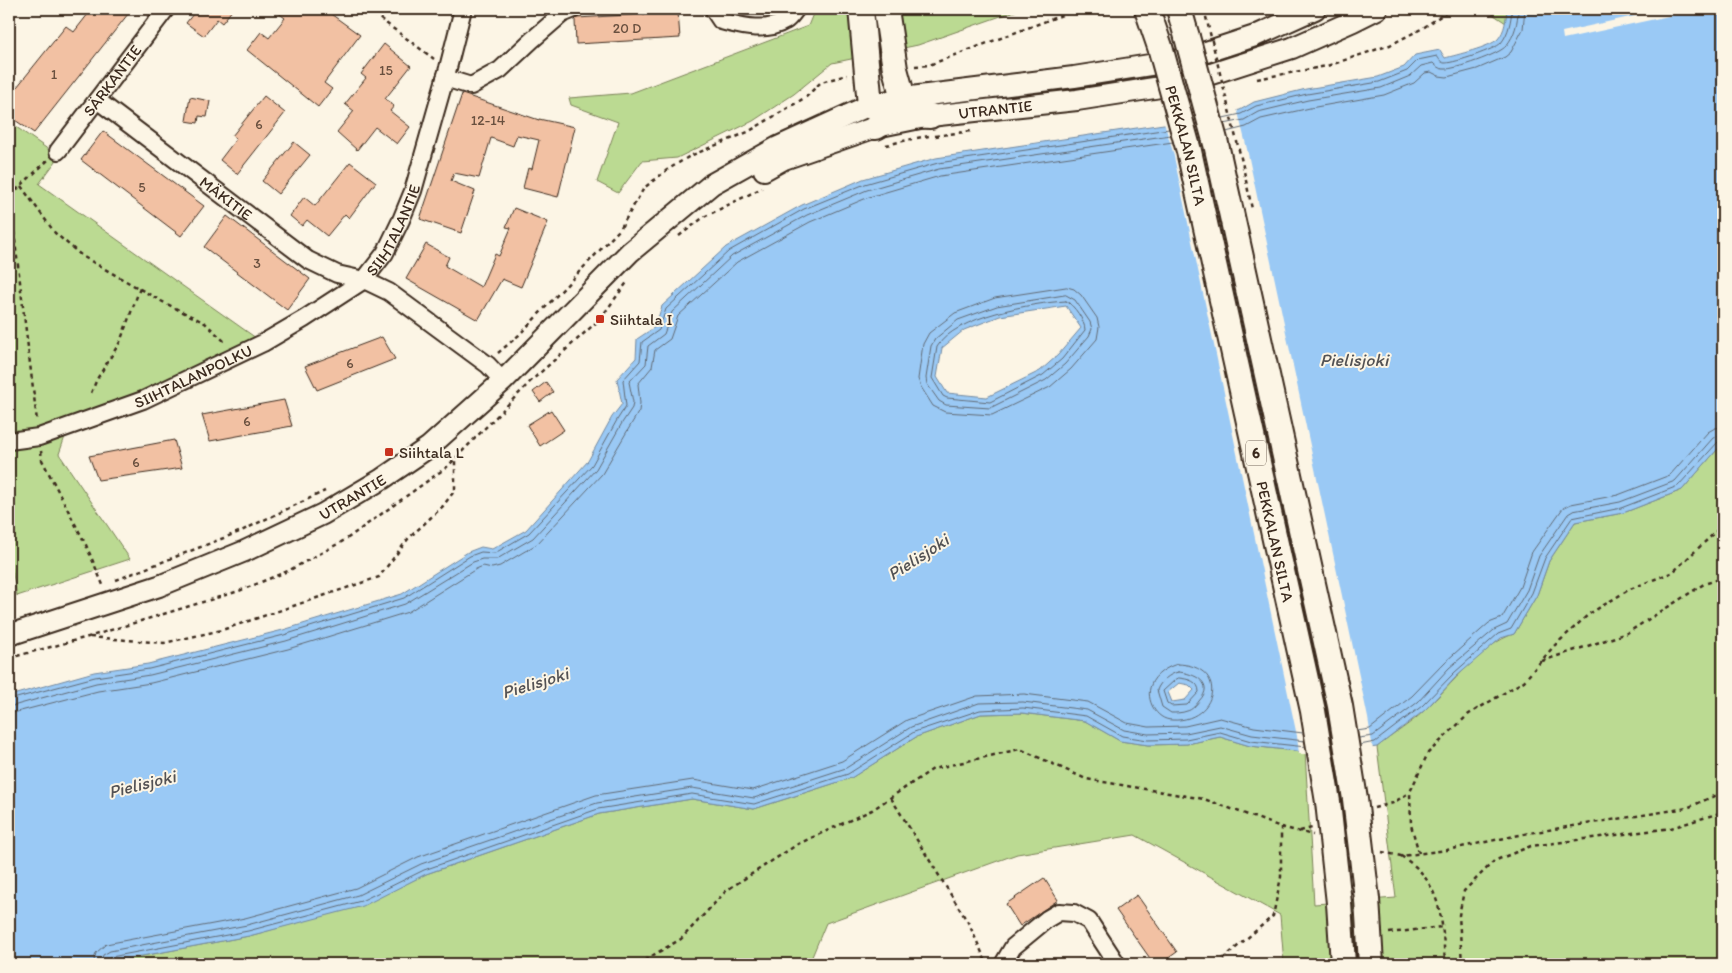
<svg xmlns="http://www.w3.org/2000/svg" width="1732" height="973" font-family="Itim,sans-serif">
	<rect width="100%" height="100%" fill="#fcf5e5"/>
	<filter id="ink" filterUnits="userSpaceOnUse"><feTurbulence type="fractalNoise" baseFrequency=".02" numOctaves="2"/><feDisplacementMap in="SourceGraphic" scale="10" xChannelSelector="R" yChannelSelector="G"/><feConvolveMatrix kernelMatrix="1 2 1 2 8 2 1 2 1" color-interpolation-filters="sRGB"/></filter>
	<g filter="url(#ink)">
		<!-- green -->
		<path fill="#bbda92" stroke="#7b8258" d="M815,9H1021L918,45L832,63L794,94L753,121L677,158L642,161L618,193L597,182L618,122L571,105L569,98L631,93L808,26Z
			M1485,9H1507L1506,23Z
			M9,122L59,157L39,184L263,343L68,428L59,454L130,559L17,596L9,553Z
			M1723,443V964H1284L1280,915L1135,835L1017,854L826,923L809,964H99L249,936L365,904L426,874L599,814L692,799L754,809L851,778L916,737L981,714L1022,713L1085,721L1120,741L1148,745L1187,744L1220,737L1250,746L1305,752L1314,904L1396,898L1377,747C1393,734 1412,723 1426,709C1450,686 1483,643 1514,634L1537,595L1549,561L1575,522L1623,513L1682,490Z"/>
		<!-- water -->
		<path fill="#9ac9f5" stroke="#74899f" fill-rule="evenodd" d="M1507,9H1723V443L1682,490L1623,513L1575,522L1549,561L1537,595L1514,634L1501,638L1457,676L1425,710L1377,747L1350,751L1305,752L1250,746L1220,737L1187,744L1148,745L1120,741L1085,721L1022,713L981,714L916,737L851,778L754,809L692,799L599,814L426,874L363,906L249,936L99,964H9V696L94,672L148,664L283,630L402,594L468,552L481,547L492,549L526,530L588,461L612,417L622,404L617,379L636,358L637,339L655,327L662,306L726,247L802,205L863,179L936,158L1177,122L1240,110L1254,102L1306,89L1378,77L1404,67L1415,55L1440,50L1445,58C1456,55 1490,47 1498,39C1505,31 1506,19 1507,9ZM1066,306L1081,328L1058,355L1040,371L987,397L947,393L937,377L942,348L964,330L1000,316ZM1179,683L1189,685L1194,690L1185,700L1172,702L1168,692Z"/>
		<!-- pier -->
		<path fill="#fcf5e5" d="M1647,9H1653L1654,12L1668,9H1701L1563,39L1562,32L1648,13Z
			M1237,108L1247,149L1368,718L1373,750L1350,754L1334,734L1213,158L1200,115Z
			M1195,116L1203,144L1328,732L1331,754H1299L1297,736L1173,152L1164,122Z"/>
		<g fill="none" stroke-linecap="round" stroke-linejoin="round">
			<!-- shore -->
			<path stroke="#616a74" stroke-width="1" d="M1223,118L1241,114L1256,106L1307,94L1379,82L1407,71L1418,60L1437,56C1439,59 1441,63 1445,63C1455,63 1496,49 1501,43C1509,33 1511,20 1512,9
				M1224,124L1244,120L1258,112L1308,100L1381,88L1410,76L1421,66L1433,63C1436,66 1439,69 1444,69C1454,70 1500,54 1506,46C1515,35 1518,22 1518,9
				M1226,132L1246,127L1261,119L1310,108L1384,95L1414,83L1425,73L1431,72L1439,76L1447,77L1477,69L1505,57L1511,52L1523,29L1525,9
				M1067,287L1074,289L1081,295L1097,318L1099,327L1097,339L1071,369L1050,387L992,415L945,412L933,406L921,387L918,379L923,344L929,333L955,313L995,298Z
				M1066,295L1075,300L1090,322L1092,329L1089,336L1065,364L1046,380L990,408L946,405L939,401L927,384L926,378L931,346L935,339L958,320L997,306Z
				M1066,301C1074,305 1085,321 1085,330L1062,359L1043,375L990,402L947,398L943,396L932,378L937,347C955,316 1033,303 1066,301Z
				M1178,664C1231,666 1216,723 1172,720C1156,720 1145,699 1151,685C1154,675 1168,666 1178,664Z
				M1178,672C1194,673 1216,683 1199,701C1196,705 1192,710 1187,711C1182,713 1176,713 1171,713L1162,707L1157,690C1160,682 1169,674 1178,672Z
				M1179,678C1188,679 1199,681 1199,692L1187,705L1171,706L1167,703L1163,691L1175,680Z
				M9,700L95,677L149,669L284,635L404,598L470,556L481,552L495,553L529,533L592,465L617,420L626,406L623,380L640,361L642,342L659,330L666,309L729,251L804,209L865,184L938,163L1169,129
				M9,707L96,683L150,675L286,641L405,604L473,562L482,559H497L533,538L596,469L622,423L632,408L633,402L629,382L646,364L648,346L664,334L672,312L732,256L807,215L867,190L939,169L1171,135
				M9,714L98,691L151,683L288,649L408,612L476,569L483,566L492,568L500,566L537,544L602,474L639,411L640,403L638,384L652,367L655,350L670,339L678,316L737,262L810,222L869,197L940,176L1173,142
				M1357,731L1370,729L1412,696L1445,662L1489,623L1502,618L1520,587L1532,552L1563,508L1571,504L1618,495L1670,475L1708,432L1715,428L1723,427
				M1359,738L1373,736L1418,702L1449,668L1494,630L1507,624L1527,590L1539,556L1568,514L1573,511L1620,502L1675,481L1713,438L1723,434
				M1360,745L1375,742L1422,706L1454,673L1498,634L1511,629L1532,593L1545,558L1572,518L1621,508L1678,486L1718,442L1723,441
				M93,964L96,953L106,944L245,918L356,888L418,857L596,795L693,780L753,790L842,761L907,720L977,696L1024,694L1088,702L1127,723L1149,727L1185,726L1220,718L1254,727L1303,733
				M100,964L103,955L110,951L247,925L358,895L421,864L597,803L692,788L754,798L846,768L911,727L979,703L1023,702L1087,710L1124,730L1148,734L1186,733L1220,726L1252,735L1305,741
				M107,964V960L111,957L248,931L361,901L424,870L598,809L692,794L754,804L848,774L914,732L980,710L1023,708L1086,716L1122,736L1148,740L1186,739L1220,732L1251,741L1306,747"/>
		</g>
		<!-- building -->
		<path fill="#f2c1a3" stroke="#3b2a1e" d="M92,9H132L34,133L9,116V97L66,26L74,32Z
			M197,9H233L222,23L217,19L204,36L186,23Z
			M273,9H324L360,35L324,83L332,89L318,107L247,50L261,32L269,38L285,18Z
			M678,12L680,38L576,44L575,20L577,18Z
			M384,44L411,66L385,99L394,106L390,111L410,127L397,144L375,127L357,150L337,132L354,111L345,104L366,78L361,74Z
			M462,94L539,120V119L575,127L558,197L523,188L528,168L532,169L539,140L517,135L513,146L491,138L479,178L454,173L451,181L475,191L461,233L420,219Z
			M264,96L285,113L237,174L220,160L236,139L232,136Z
			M190,97L210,101L207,117L199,116L198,123L186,121Z
			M103,131L204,206L181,236L81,160Z
			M294,142L310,155L278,194L262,181Z
			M350,162L376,182L349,218L345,214L327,236L307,220L302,226L290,216L304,197L315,206Z
			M514,208L548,222L521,287L502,279L478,320L406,279L426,244L449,257L445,266L481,287L495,254L499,256L511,228L506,227Z
			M227,216L310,279L287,310L204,247Z
			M382,337L395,359L317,390L305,366Z
			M546,382L553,392L540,402L533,392Z
			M284,400L292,426L210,441L202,415Z
			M551,410L564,430L540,446L527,425Z
			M174,440L182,468L98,480L89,456Z
			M1044,878L1058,900L1020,926L1006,904Z
			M1137,895L1177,952L1160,964H1154L1116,910Z"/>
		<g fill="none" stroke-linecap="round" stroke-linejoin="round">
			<!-- minor casing -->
			<g stroke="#3b2a1e" stroke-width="20">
				<g id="minor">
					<path d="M713,9L721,21C742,26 765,33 785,21C789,19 793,13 796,9"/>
					<path d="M445,78L471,86L500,70L532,40L562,14L574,9"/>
					<path id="s1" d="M97,100L308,260L337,274L364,280L389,292L488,365L503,381"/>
					<path id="s2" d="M58,151L166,9"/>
					<path id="s3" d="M9,441L39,437L143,400L263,343L304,319L364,280L385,253L401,220L413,191L448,68L463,9"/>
					<path d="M1003,964L1013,947L1047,919L1059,912L1074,913L1089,921L1117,964"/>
				</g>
			</g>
			<!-- major casing -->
			<g stroke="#3b2a1e" stroke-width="24">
				<g id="major">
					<path id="s4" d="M764,170L784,159L876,127L930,116L1077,100L1180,84L1292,48L1353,21L1377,9"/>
					<path id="s5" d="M9,635L159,586L245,551L323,514L382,479L429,447L503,381L630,252L712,184L778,147L870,105L903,98L1074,77L1175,61L1197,55L1255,36L1315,9"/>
				</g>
			</g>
			<!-- highway casing -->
			<g stroke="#3b2a1e" stroke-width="28">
				<path id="highway" d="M861,9L870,105L897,114L930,116
					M1179,9L1187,37
					M876,127L897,114L902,106L903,98L895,69L886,9
					M1367,899L1371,964
					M1339,903L1343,964"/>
			</g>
			<!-- path -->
			<path stroke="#3b2a1e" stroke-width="2.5" stroke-dasharray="4 4" stroke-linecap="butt" d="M367,9L434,59
				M915,66L929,65L1078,9
				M1257,79L1327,66L1390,45L1423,28L1451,9
				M935,136L971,131
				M917,138L929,136
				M886,145L912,139
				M21,186L55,233L82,256L161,301L205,323L226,343
				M9,192L37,421
				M10,196L48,160
				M679,236L704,217L762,188
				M498,353L519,335L620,229L644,188L667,170L690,156L748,132L806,97L821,82L847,75
				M91,393L97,379L120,342L140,288
				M41,451L42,460L86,545L103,585
				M116,580L239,532L325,491
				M90,637L164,643L222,630L379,577L408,539L443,506L455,490V459
				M9,658L88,637L239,591L288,571L345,540L447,467L531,381L600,319L628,281
				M1542,661L1627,633L1704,584L1723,578
				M891,798L969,924L987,964
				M1374,808L1393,803L1410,792
				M1300,831L1312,828
				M1382,852L1401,856L1447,850L1529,833L1687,808L1723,792
				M1419,853L1411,825L1410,792L1428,753L1469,714L1524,681L1554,646L1589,614L1630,589L1673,572L1723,525
				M1401,856C1407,860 1414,865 1419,870C1443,896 1443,931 1445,964
				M1389,933L1442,927
				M638,964L681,939L727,890L798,844L872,810L933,769L1020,749L1086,779L1204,799L1281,827L1313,835
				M1217,964L1273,916L1281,877V827
				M1462,964L1459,915L1464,891L1494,861L1531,846L1671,828L1723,812"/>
			<!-- minor -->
			<use href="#minor" stroke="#fcf5e5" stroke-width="16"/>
			<!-- major -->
			<use href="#major" stroke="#fcf5e5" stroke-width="20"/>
			<!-- highway -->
			<use href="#highway" stroke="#fcf5e5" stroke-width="24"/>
			<!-- highway-bridge casing -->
			<g stroke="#3b2a1e" stroke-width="28" stroke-linecap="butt">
				<g id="highway-bridge">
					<path id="s6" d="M1147,9L1160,47L1189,151L1313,711L1328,802L1339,903"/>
					<path d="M1187,37L1216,144L1340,706L1355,799L1367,899"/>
				</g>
			</g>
			<!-- path-bridge -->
			<path stroke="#3b2a1e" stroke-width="2.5" stroke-dasharray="4 4" stroke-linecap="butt" d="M1204,9L1242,162L1252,209"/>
			<!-- highway-bridge -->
			<use href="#highway-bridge" stroke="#fcf5e5" stroke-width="24"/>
		</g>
	</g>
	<!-- markers -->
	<g fill="#c8321e" stroke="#fcf5e5" stroke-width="2">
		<rect x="595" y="314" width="10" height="10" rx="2.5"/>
		<rect x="384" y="447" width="10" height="10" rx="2.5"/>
	</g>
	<g text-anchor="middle" stroke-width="4" stroke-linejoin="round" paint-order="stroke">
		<!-- number labels -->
		<g font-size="14" fill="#69503f">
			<text x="627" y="33">20 D</text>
			<text x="386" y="75">15</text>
			<text x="54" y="79">1</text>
			<text x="488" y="125">12-14</text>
			<text x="259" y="129">6</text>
			<text x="142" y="192">5</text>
			<text x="257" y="268">3</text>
			<text x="350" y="368">6</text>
			<text x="247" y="426">6</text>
			<text x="136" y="467">6</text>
		</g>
		<!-- shield labels -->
		<rect fill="#fcf5e5" stroke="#75675a" stroke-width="1" x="1246" y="440.5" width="20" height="25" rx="4"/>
		<g font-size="15" font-weight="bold" fill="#3b2a1e">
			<text x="1256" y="458">6</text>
		</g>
		<!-- street labels -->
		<g font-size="16" fill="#3b2a1e" stroke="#fcf5e5">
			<text dy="6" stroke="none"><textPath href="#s2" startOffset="89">SÄRKÄNTIE</textPath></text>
			<text dy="6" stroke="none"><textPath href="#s4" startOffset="241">UTRANTIE</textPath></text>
			<text dy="6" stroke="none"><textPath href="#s6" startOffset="142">PEKKALAN SILTA</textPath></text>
			<text dy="6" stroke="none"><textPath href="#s1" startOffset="162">MÄKITIE</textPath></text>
			<text dy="6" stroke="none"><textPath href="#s3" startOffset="451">SIIHTALANTIE</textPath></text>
			<text dy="6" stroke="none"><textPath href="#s3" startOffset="196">SIIHTALANPOLKU</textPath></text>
			<text dy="6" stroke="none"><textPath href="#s5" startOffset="371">UTRANTIE</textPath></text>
			<text dy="6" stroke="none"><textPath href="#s6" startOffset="548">PEKKALAN SILTA</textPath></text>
		</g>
		<!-- poi labels -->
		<g font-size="16" fill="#3b2a1e" stroke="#fcf5e5" text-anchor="start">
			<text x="610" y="325">Siihtala I</text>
			<text x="399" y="458">Siihtala L</text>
		</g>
		<!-- water labels -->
		<g font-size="18" font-style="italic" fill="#535254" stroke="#fcf5e5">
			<text x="1354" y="366">Pielisjoki</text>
			<text transform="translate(918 557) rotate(-33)" y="6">Pielisjoki</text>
			<text transform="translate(535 683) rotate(-17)" y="6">Pielisjoki</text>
			<text transform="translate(142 784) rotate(-14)" y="6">Pielisjoki</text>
		</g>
	</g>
	<!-- margin -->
	<rect width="1732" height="973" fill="none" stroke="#fcf5e5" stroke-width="30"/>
	<rect x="15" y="15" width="1702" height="943" fill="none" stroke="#3b2a1e" stroke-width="2" filter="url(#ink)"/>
</svg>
